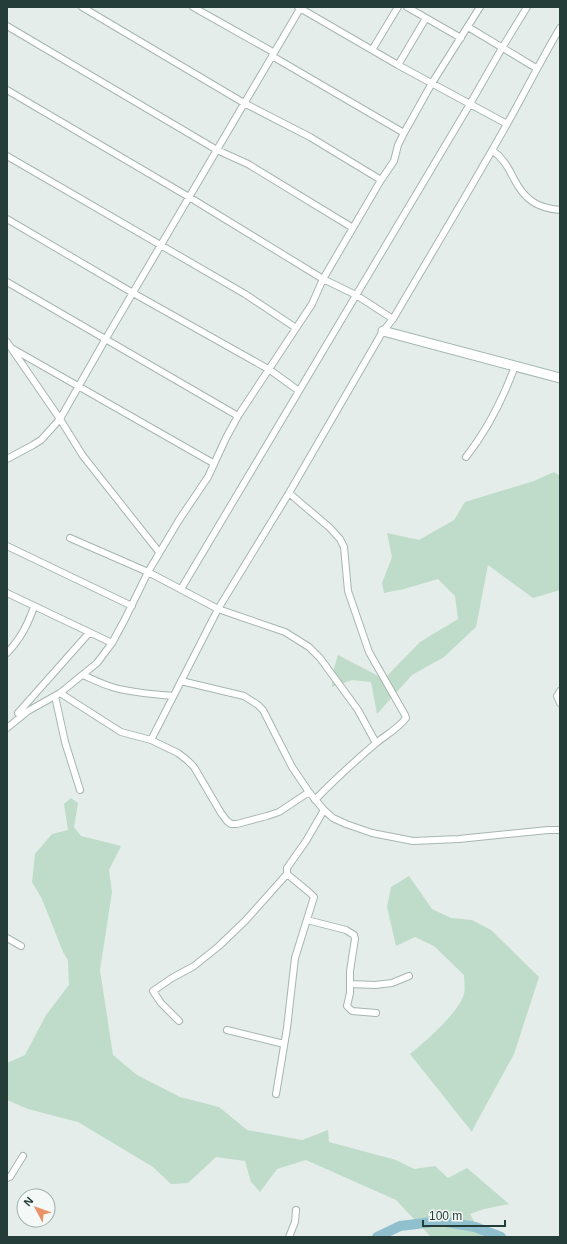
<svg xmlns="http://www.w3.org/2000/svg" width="567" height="1244" font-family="Helvetica,sans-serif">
	<rect width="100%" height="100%" fill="#e4edea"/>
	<!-- green -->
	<path fill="#bedcc9" d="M554,472L560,476V590L533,598L488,565L476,627L444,657L412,675L377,714L371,682L352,680L332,687V675L338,655L384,679L420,642L458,619L455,596L438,579L404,589L384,593L382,583L392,557L387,533L419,540L454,520L465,502L534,481Z
		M71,798L78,803L74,827L81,836L121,846L109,870L112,892L100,970L113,1055L137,1075L180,1097L219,1107L247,1130L302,1140L328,1130L329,1142L396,1160L414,1169L435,1166L448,1178L467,1168L509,1204L484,1209L470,1214L483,1237H431L396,1200L306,1160L277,1169L260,1192L251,1182L245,1161L216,1157L188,1183L171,1184L153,1167L78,1122L28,1109L7,1100V1063L25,1055L46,1015L69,985L68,960L63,952L42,899L32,882L35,854L52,834L68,830L64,804Z
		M409,876L432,909L451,918L472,920L491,930L539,977L514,1054L474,1127L472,1132L410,1054C427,1040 454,1017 463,997C466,991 464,981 464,975L434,946L415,937L396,946L387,907L391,887Z"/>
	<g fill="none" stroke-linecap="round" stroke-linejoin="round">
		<!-- river -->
		<path stroke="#90bfce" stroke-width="10" d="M377,1237L400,1226L441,1221L475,1227L501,1237"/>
		<!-- street casing -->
		<g stroke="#a7b5b1" stroke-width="8">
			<path id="street" d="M82,7L244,103L310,137L381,180
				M193,7L273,52
				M298,7L398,65L507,124
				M407,7L461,38
				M7,26L217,150L248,164L353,228
				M468,27L536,68
				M372,50L398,7
				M272,56L404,133
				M398,65L426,18
				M7,90L189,197L323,279L356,295L393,319
				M492,150C503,158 508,167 514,179C525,200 537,208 560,210
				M7,156L245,294L296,328
				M7,219L133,293L270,370L299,391
				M7,282L238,416
				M7,342L60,419L83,456L159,552
				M13,349L213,463
				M466,457C487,430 503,399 515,366
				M7,459L33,445L41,440L60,419L105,340L301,7
				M289,493L330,528L340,539L344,547L348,591L369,652L405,715L406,718C398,729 384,736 375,744C354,762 334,780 315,800
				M7,546L132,606
				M181,589L470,104L502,48L527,7
				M7,593L112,643
				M7,653C21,638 27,626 34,607
				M83,675C92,679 102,684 112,687C131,693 153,694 173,696
				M181,681L244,696L258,705L263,710L292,767L309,792L324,810L333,818L346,824L372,833L413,841L459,839L548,830H560
				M560,691L557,696L560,703
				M60,693L121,732L151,740L178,753L187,760L194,767L221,813L227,821L231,824H237L267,816L279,812L309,792
				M55,696L65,742L80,790
				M18,713L89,633
				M7,728L28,711L60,693L97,663L112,643L125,619L148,572L70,538
				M151,740L218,609L289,493L383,331L393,319C431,254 470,190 507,124C525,92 541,60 560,28
				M376,743L358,710L320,658L309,647L285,632L218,609L148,572L179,520L208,477L226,438L238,416L312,304L323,279L381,180L394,161L398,145L404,133L432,83L480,7
				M307,920L346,930L354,935L355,939L350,971V993L347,1006L352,1011L376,1013
				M7,938L21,946
				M350,984L375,985L392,983L409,976
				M179,1021L161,1003L153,991L172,978L194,966L219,946L246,920L287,874
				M227,1030L284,1044
				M276,1094L287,1028L295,958L314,897L310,893L287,874V868L306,841L324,810
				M7,1178L10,1177L23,1156
				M289,1237L295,1222L296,1210"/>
		</g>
		<!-- secondary casing -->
		<g stroke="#a3b8b2" stroke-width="11">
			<path id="secondary" d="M383,331L560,378"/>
		</g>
		<!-- street -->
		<use href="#street" stroke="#fff" stroke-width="6"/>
		<!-- secondary -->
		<use href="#secondary" stroke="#fff" stroke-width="9"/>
	</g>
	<!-- border -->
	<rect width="567" height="1244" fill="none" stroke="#243d39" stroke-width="16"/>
	<!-- north arrow -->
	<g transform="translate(36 1208) rotate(311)"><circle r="19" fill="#f4f9f7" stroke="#a1aeab"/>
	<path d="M0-3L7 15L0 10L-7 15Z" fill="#ea9165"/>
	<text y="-6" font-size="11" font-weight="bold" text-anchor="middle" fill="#243d39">N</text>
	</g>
	<!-- scale -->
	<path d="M423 1220v6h82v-6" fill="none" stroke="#243d39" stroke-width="2"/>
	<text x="429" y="1220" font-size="12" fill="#243d39" stroke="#f4f9f7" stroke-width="3" paint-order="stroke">100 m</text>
</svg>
